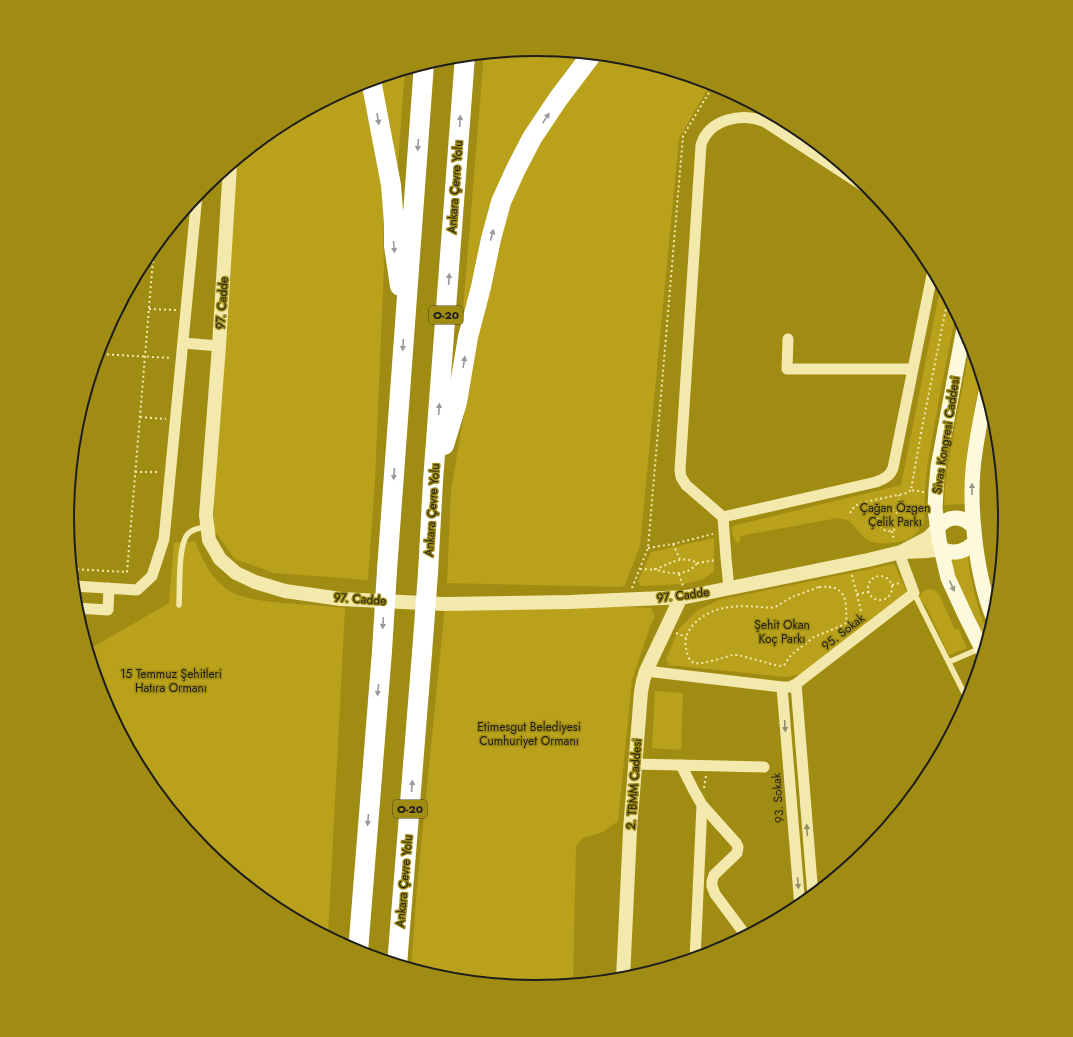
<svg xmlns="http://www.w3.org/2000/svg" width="1073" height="1037" font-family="Jost,sans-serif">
	<rect width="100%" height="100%" fill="#a08c13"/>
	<!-- green -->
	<path fill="#baa11b" d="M537,49L582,54L535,119L461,334L484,54Z
		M599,55L628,58L711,83L679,138L640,546L625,585L621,587L447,583L451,491L478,330L506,213L531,156Z
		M405,70L397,174L377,79Z
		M365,82L385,205L383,240L384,266L375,480L368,580L274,573L235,559L214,530V489L237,160L276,128L357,85Z
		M941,284L956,313L940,394L928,461L925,488L924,522C921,527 917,533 912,537C903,543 877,546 867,540C860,535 854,523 847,520C845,519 841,519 838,518L740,536L741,541L736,543L732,534V526L901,485Z
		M971,342L981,374L966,458L965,504L944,505L945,487L947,470Z
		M714,538V571L704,579L685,584L641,586L638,581L651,552Z
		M195,541C203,560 208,574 224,587C240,601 275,602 296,604C312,605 329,606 345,608L328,937L275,909L204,850L146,779L103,698L88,650L169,603L174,543Z
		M968,554L969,566L974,592L980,613L989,637L986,647L959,591L949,557Z
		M894,564L907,592L806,671L797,675L786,677L669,665L666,659L679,629L696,611L719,600Z
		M929,589L935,590L940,596L955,630L958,628L967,648L949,655L926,606L919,599C920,593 924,590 929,589Z
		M445,606L634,607L651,608L655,617L651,624L632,680L618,821L603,832L583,838L576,846L573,984L536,988L445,979L411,969L417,887Z
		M655,691L683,693L681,750L652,748Z"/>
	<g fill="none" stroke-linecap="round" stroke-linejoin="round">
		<!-- path -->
		<path stroke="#f4e9ac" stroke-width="2" stroke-dasharray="2 3" stroke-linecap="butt" d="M149,309L177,310
			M99,352V354L172,358
			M140,417L166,419
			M135,472H160
			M924,492L911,490L921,433L948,298
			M878 520a11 11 0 1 1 22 0a11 11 0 1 1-22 0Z
			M897,511L899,502V495
			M850,513L854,507L860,503L907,493L911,490
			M892,531L894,541
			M673,544L680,559
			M648,548L673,544L713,534
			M697,563L716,560
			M72,569L127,572L154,248
			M640,569C645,569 651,570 656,569C670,564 682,554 697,563C688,577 668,574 654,569
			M679,574L683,586
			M852,575L863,619
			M868 588a12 12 0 1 1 24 0a12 12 0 1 1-24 0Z
			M892,585L900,583
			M819,587C835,586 844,588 846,606C846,612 847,617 846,623L843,625L814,637L791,655L784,665L780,666L775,665L738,655H733C725,657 701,665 694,663C688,660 687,653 686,648C684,640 687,632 693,625C713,603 743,605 770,608L775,607L792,597Z
			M632,588L648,548L683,136L714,84
			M857,594L869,592
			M676,633L686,637
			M704,788L706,776"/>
		<!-- service -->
		<path stroke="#f4e9ac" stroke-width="5.5" d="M914,593L964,693L969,701
			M179,605C180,588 178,547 187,535C192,529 200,528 207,527
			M949,662L981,648"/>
		<!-- minor -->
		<path stroke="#f4e9ac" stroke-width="11" d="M788,339L787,369H913
			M183,343L219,346
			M723,517L876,482C884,479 890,476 893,468L933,270
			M74,586L137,590L152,576L164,539L197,195
			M729,588L726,558L723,517L686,485L681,477L680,470L701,145C709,119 742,112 765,122L874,193
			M76,608L108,610L109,588
			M646,671L782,687H790L796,684L914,593L899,553
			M796,684L813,896
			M782,687L800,907
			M635,764L764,767
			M681,765L693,789L702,805L736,843L738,847L737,853L714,875L712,881V886L715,894L744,933L745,937
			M695,959L702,805"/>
		<!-- tertiary -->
		<path stroke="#f4e9ac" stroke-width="14" d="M230,165L219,346L206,515L209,540L220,559L236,573L255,582L285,591L341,599L444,604L570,602L686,597L868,560L897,553L901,552L928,538L937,529
			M904,552L927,551L941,549
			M623,979L630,830L641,692L643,681L646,671L681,597"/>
		<!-- secondary -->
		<path stroke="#fdf9dc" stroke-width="15" d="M964,328L938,467L936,489L935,508L939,540L948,578L966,617L984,653
			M986,392C981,418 975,444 973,470C971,491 972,511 974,531C977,562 982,591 994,620
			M937,529C947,515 963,514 974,528
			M941,549C954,555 966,552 975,541"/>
		<!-- motorway -->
		<path stroke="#fff" stroke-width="20" d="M371,80L391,185L394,223V246L400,286
			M444,445L457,402L468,337L481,287L491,239L501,202L515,171L532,138L558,99L592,54
			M387,570L424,64
			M428,573L433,481L465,56
			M358,952L382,651
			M397,965L422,653"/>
		<!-- motorway-bridge -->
		<path stroke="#fff" stroke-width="20" d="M382,651L387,570
			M422,653L428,573"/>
	</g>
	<!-- one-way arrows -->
	<defs><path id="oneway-solid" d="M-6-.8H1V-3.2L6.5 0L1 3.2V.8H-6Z"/></defs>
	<g fill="#999">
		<use href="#oneway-solid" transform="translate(546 118) rotate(-56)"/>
		<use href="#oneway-solid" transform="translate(378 119) rotate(80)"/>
		<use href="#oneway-solid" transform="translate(460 121) rotate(-86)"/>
		<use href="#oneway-solid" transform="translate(418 145) rotate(94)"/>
		<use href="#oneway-solid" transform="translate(492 235) rotate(-75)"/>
		<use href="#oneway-solid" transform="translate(394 247) rotate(85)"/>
		<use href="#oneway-solid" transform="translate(449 279) rotate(-86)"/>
		<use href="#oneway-solid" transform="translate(403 345) rotate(94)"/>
		<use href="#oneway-solid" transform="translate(464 362) rotate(-81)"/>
		<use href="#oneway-solid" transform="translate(439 409) rotate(-86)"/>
		<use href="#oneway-solid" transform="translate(394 474) rotate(94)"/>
		<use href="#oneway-solid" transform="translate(383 623) rotate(94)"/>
		<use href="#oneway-solid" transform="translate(378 690) rotate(95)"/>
		<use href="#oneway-solid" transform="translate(412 786) rotate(-85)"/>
		<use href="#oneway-solid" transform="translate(368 820) rotate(95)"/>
	</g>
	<g fill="#989686">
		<use href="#oneway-solid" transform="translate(972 489) rotate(-89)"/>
		<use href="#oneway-solid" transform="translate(952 586) rotate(66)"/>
	</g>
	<g fill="#938d6c">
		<use href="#oneway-solid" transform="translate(785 726) rotate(86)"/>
		<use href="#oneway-solid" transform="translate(807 830) rotate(-94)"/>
		<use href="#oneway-solid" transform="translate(798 883) rotate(85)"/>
	</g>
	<g text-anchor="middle" stroke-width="3" stroke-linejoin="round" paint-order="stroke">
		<!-- shield labels -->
		<g fill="#a08c13" stroke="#443e1a" stroke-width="1">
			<rect x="429" y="306" width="34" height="18" rx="3"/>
			<rect x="393" y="800" width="34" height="18" rx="3"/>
		</g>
		<g font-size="11" font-weight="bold" fill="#1d1d1d">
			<text x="446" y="319">O-20</text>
			<text x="410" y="813">O-20</text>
		</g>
		<!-- street labels -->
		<g font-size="12" fill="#1d1d1d" stroke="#a08c13">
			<text transform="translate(455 187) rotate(-86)" y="4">Ankara Çevre Yolu</text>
			<text transform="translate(222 303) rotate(-86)" y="4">97. Cadde</text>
			<text transform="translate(946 435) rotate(-81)" y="4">Sivas Kongresi Caddesi</text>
			<text transform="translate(432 510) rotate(-86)" y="4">Ankara Çevre Yolu</text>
			<text transform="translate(683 595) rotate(-7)" y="4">97. Cadde</text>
			<text transform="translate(360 599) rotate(4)" y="4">97. Cadde</text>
			<text transform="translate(843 632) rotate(-38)" y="4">95. Sokak</text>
			<text transform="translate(634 784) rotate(-86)" y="4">2. TBMM Caddesi</text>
			<text transform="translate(778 798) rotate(-94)" y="4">93. Sokak</text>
			<text transform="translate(404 881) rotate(-85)" y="4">Ankara Çevre Yolu</text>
		</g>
		<!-- park labels -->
		<g font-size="12" fill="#1d1c1b" stroke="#a08c13">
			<text x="895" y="512">Çağan Özgen<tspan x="895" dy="14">Çelik Parkı</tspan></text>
			<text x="782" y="629">Şehit Okan<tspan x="782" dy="14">Koç Parkı</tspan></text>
			<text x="171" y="678">15 Temmuz Şehitleri<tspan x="171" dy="14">Hatıra Ormanı</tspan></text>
			<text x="529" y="731">Etimesgut Belediyesi<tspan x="529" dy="14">Cumhuriyet Ormanı</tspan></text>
		</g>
	</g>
	<!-- crop -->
	<path d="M0 0H1073V1037H0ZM74 518a462 462 0 1 1 924 0a462 462 0 1 1-924 0Z" fill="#a08c13" fill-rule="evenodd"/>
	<path fill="none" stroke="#1d1d1d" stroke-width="2" d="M74 518a462 462 0 1 1 924 0a462 462 0 1 1-924 0Z"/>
</svg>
